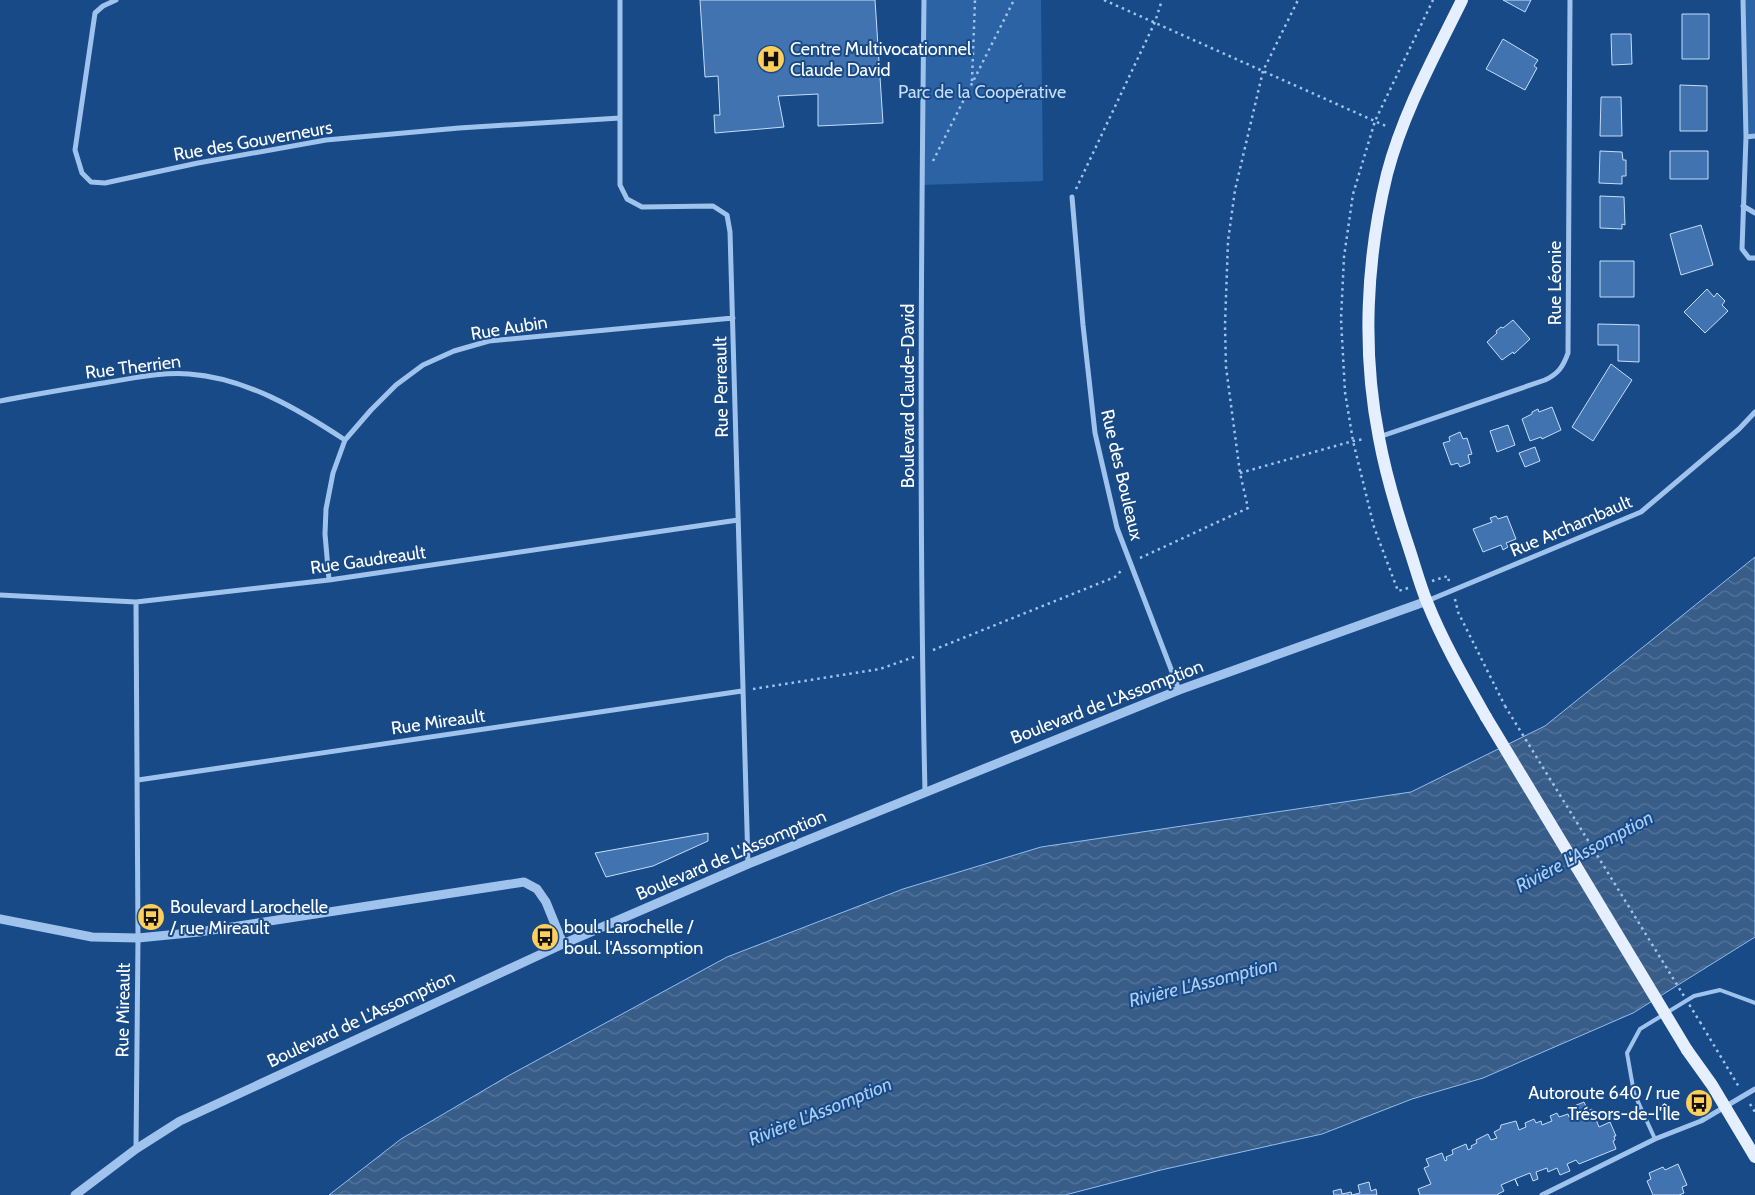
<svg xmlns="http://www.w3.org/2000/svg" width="1755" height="1195" font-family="Cabin,sans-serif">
	<defs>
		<pattern id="water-waves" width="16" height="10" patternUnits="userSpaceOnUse" patternTransform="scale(1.25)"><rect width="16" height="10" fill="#385d89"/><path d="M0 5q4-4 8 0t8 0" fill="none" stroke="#56759b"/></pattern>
	</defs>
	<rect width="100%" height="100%" fill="#184a87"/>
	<!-- green -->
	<path fill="#2b63a5" d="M924,0H1041L1043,181L922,185Z
		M1743,0H1755V136L1746,137Z"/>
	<!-- water -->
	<path fill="url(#water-waves)" stroke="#92beef" d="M1755,557V937L1633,1013L1483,1078L1412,1099L1322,1134L1161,1170L1065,1195H329L401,1139L508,1076L727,957L903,889L1041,847L1411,792L1545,726Z"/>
	<!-- building -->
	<path fill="#4173b0" stroke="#c5ddf9" d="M700,0H875L883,123L818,126V94L778,96L784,127L715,133L714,115H720L718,76L705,77Z
		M1503,0H1531L1525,12Z
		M1682,14H1709V59H1682Z
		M1611,34H1631L1632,64L1612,65Z
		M1503,39L1538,60L1534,66L1537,68L1525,90L1486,69Z
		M1680,85L1707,86V131H1680Z
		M1601,97H1621L1622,136H1600Z
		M1600,151L1622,152L1623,160H1626V176H1622V184L1599,183Z
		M1670,151H1708V179H1670Z
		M1600,196L1624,197L1625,225L1622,224V229L1600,228Z
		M1701,225L1713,265L1681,275L1670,234Z
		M1600,261H1634V297H1600Z
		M1707,289L1714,297L1717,293L1725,301L1722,305L1728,311L1705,333L1684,312Z
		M1513,320L1530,339L1514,354L1513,352L1502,360L1487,342L1497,333L1496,331L1501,327L1503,328Z
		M1598,324L1639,325V362L1618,361V345H1598Z
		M1611,364L1632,380L1593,441L1572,427Z
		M1552,407L1561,430L1542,439L1541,437L1530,441L1522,419L1532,414V412L1538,409L1539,412Z
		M1508,425L1515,445L1497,452L1490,431Z
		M1460,432L1463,439L1467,438L1472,454L1468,455L1470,463L1460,467L1458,463L1451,465L1443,443L1450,441L1449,437Z
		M1535,447L1540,461L1525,467L1519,453Z
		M1496,516L1498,519L1507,516L1516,539L1506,543L1508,547L1503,550L1501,545L1483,552L1473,529L1492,522L1490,518Z
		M708,833V841L653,866L606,877L595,853Z
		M1584,1102L1588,1111L1592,1109L1599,1127L1610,1122L1616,1136H1614L1615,1140L1613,1141L1616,1149L1579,1164L1576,1160L1567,1164L1570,1171L1560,1175L1557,1168L1548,1172L1547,1168L1536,1172L1538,1179L1533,1181L1530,1173L1515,1179L1518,1186L1515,1179L1501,1185L1504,1191L1498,1194V1195H1420L1418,1189L1431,1184L1424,1168L1429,1166L1426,1159L1442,1153L1445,1161L1447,1160L1446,1157L1453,1154L1452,1150L1466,1144L1468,1150L1472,1148L1471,1146L1477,1143L1476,1140L1488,1134L1491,1140L1497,1138L1494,1132L1500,1129L1501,1125L1516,1121L1519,1130L1526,1127L1525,1123L1534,1119L1536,1123L1541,1121L1542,1125L1552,1121L1550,1116L1557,1113L1559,1117L1568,1114L1569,1117L1577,1114L1574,1106Z
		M1678,1164L1687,1185L1682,1187L1684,1193L1679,1195H1653L1647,1181L1651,1179L1649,1173L1663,1167L1665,1170Z
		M1369,1182L1371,1191L1376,1189L1377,1195H1334L1333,1191L1341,1189L1342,1194L1351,1192L1352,1195L1360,1193L1358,1185Z"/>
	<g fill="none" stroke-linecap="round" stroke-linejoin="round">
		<!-- path -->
		<path stroke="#9fc3ed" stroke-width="2.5" stroke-dasharray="2.5 4" stroke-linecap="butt" d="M1104,0L1388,127
			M972,81L975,0
			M933,161L1014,0
			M1076,189L1155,22L1162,0
			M1240,473L1353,441L1364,439
			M1140,558L1248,508L1240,473L1226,367L1225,325L1228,241L1235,190L1263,71L1298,0
			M1432,581L1448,576L1449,582
			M1408,588L1398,591L1374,527L1353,441L1345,392L1341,319L1344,257L1353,194L1375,121L1433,0
			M1455,599L1458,612L1505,706
			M933,650L1115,577L1123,569
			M753,689L880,669L914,657
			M1700,1022L1739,1087
			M1750,1104L1755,1112"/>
		<!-- service -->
		<path stroke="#9fc3ed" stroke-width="4" d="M1655,1139L1634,1093L1627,1053L1640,1029L1694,996L1720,990L1755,1003"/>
		<!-- minor -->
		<path stroke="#9fc3ed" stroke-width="5" d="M116,0L103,6L95,13L75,150L82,173L91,182L105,183L198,163L326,140L459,128L620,118
			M620,0V185L627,199L642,207L713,206L727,215L730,232L748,864
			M924,0C921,264 919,528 925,792
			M1743,0L1746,137L1742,249L1749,258H1755
			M1746,137L1755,136
			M1072,197L1083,325L1095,433L1117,528L1179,690
			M1743,206L1755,213
			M0,401C36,394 73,388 109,382C135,378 162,372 189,374C246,378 298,409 345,440
			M1379,437L1545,380C1558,374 1563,367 1568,353L1570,0
			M329,580L325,534L326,509L333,473L345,440L371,410L396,385L423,365L454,351L489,341L733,318
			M0,595L136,602L329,580L738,520
			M1427,601L1641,512L1739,429L1755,412
			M138,780L742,691
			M136,1149L138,938L136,602
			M1542,1195L1655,1139L1701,1121L1755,1089"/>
		<!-- tertiary -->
		<path stroke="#9fc3ed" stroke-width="9" d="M0,919L92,937L138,938L199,932L524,882L537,889L546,902L563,944
			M75,1195L136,1149L180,1121L563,944L748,864L1179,690L1427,601"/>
		<!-- primary -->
		<path stroke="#e5efff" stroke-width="12" d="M1462,0C1434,57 1403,113 1387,174C1366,260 1362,352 1379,438C1386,476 1397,512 1409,548C1415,566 1420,585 1427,602C1443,642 1465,680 1486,717
			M1687,1050L1712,1085L1755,1157"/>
		<!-- path-bridge -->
		<path stroke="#9fc3ed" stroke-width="2.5" stroke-dasharray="2.5 4" stroke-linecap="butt" d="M1505,706L1700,1022"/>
		<!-- primary-bridge -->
		<path stroke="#e5efff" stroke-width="12" d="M1486,717L1687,1050"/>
	</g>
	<!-- icons -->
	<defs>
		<g id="hospital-disc" transform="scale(1.4375)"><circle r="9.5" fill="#ffce5b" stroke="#184a87"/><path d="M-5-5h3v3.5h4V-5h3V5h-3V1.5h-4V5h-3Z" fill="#111"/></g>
		<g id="bus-disc" transform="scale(1.4375)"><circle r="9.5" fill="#ffce5b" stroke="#184a87"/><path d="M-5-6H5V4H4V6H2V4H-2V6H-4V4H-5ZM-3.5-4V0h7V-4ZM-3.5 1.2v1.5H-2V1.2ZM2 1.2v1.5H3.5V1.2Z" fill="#111"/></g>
	</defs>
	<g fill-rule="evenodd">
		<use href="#hospital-disc" x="771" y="59"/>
		<use href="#bus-disc" x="151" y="917"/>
		<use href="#bus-disc" x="545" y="937"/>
		<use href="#bus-disc" x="1699" y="1103"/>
	</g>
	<g text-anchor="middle" stroke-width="4" stroke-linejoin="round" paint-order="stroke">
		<!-- poi labels -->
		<g font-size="18" fill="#fff" stroke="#184a87" text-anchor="start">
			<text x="790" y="55">Centre Multivocationnel<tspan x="790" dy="21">Claude David</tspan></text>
			<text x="170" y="913">Boulevard Larochelle<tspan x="170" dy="21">/ rue Mireault</tspan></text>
			<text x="564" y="933">boul. Larochelle /<tspan x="564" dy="21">boul. l'Assomption</tspan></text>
			<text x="1680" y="1099" text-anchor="end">Autoroute 640 / rue<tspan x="1680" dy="21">Trésors-de-l'Île</tspan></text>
		</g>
		<!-- park labels -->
		<g font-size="18" fill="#c5ddf9" stroke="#184a87">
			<text x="982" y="98">Parc de la Coopérative</text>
		</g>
		<!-- street labels -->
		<g font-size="18" fill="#fff" stroke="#184a87">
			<text transform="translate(253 141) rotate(-10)" y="6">Rue des Gouverneurs</text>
			<text transform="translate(1555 283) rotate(-90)" y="6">Rue Léonie</text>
			<text transform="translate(509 328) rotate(-9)" y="6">Rue Aubin</text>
			<text transform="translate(133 367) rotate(-7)" y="6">Rue Therrien</text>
			<text transform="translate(721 387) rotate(-91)" y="6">Rue Perreault</text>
			<text transform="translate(908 396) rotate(-90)" y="6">Boulevard Claude-David</text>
			<text transform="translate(1122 475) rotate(77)" y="6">Rue des Bouleaux</text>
			<text transform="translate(1571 526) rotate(-23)" y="6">Rue Archambault</text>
			<text transform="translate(368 560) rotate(-8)" y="6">Rue Gaudreault</text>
			<text transform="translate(1107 702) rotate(-21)" y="6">Boulevard de L'Assomption</text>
			<text transform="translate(438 722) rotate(-8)" y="6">Rue Mireault</text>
			<text transform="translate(731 855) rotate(-23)" y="6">Boulevard de L'Assomption</text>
			<text transform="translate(123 1010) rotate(-89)" y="6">Rue Mireault</text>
			<text transform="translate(361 1019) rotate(-25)" y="6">Boulevard de L'Assomption</text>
		</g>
		<!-- water labels -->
		<g font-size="19" font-style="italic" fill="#abcdf4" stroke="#184a87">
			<text transform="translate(1584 851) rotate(-28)" y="7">Rivière L'Assomption</text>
			<text transform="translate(1203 982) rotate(-14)" y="7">Rivière L'Assomption</text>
			<text transform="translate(820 1111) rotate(-22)" y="7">Rivière L'Assomption</text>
		</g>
	</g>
</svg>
